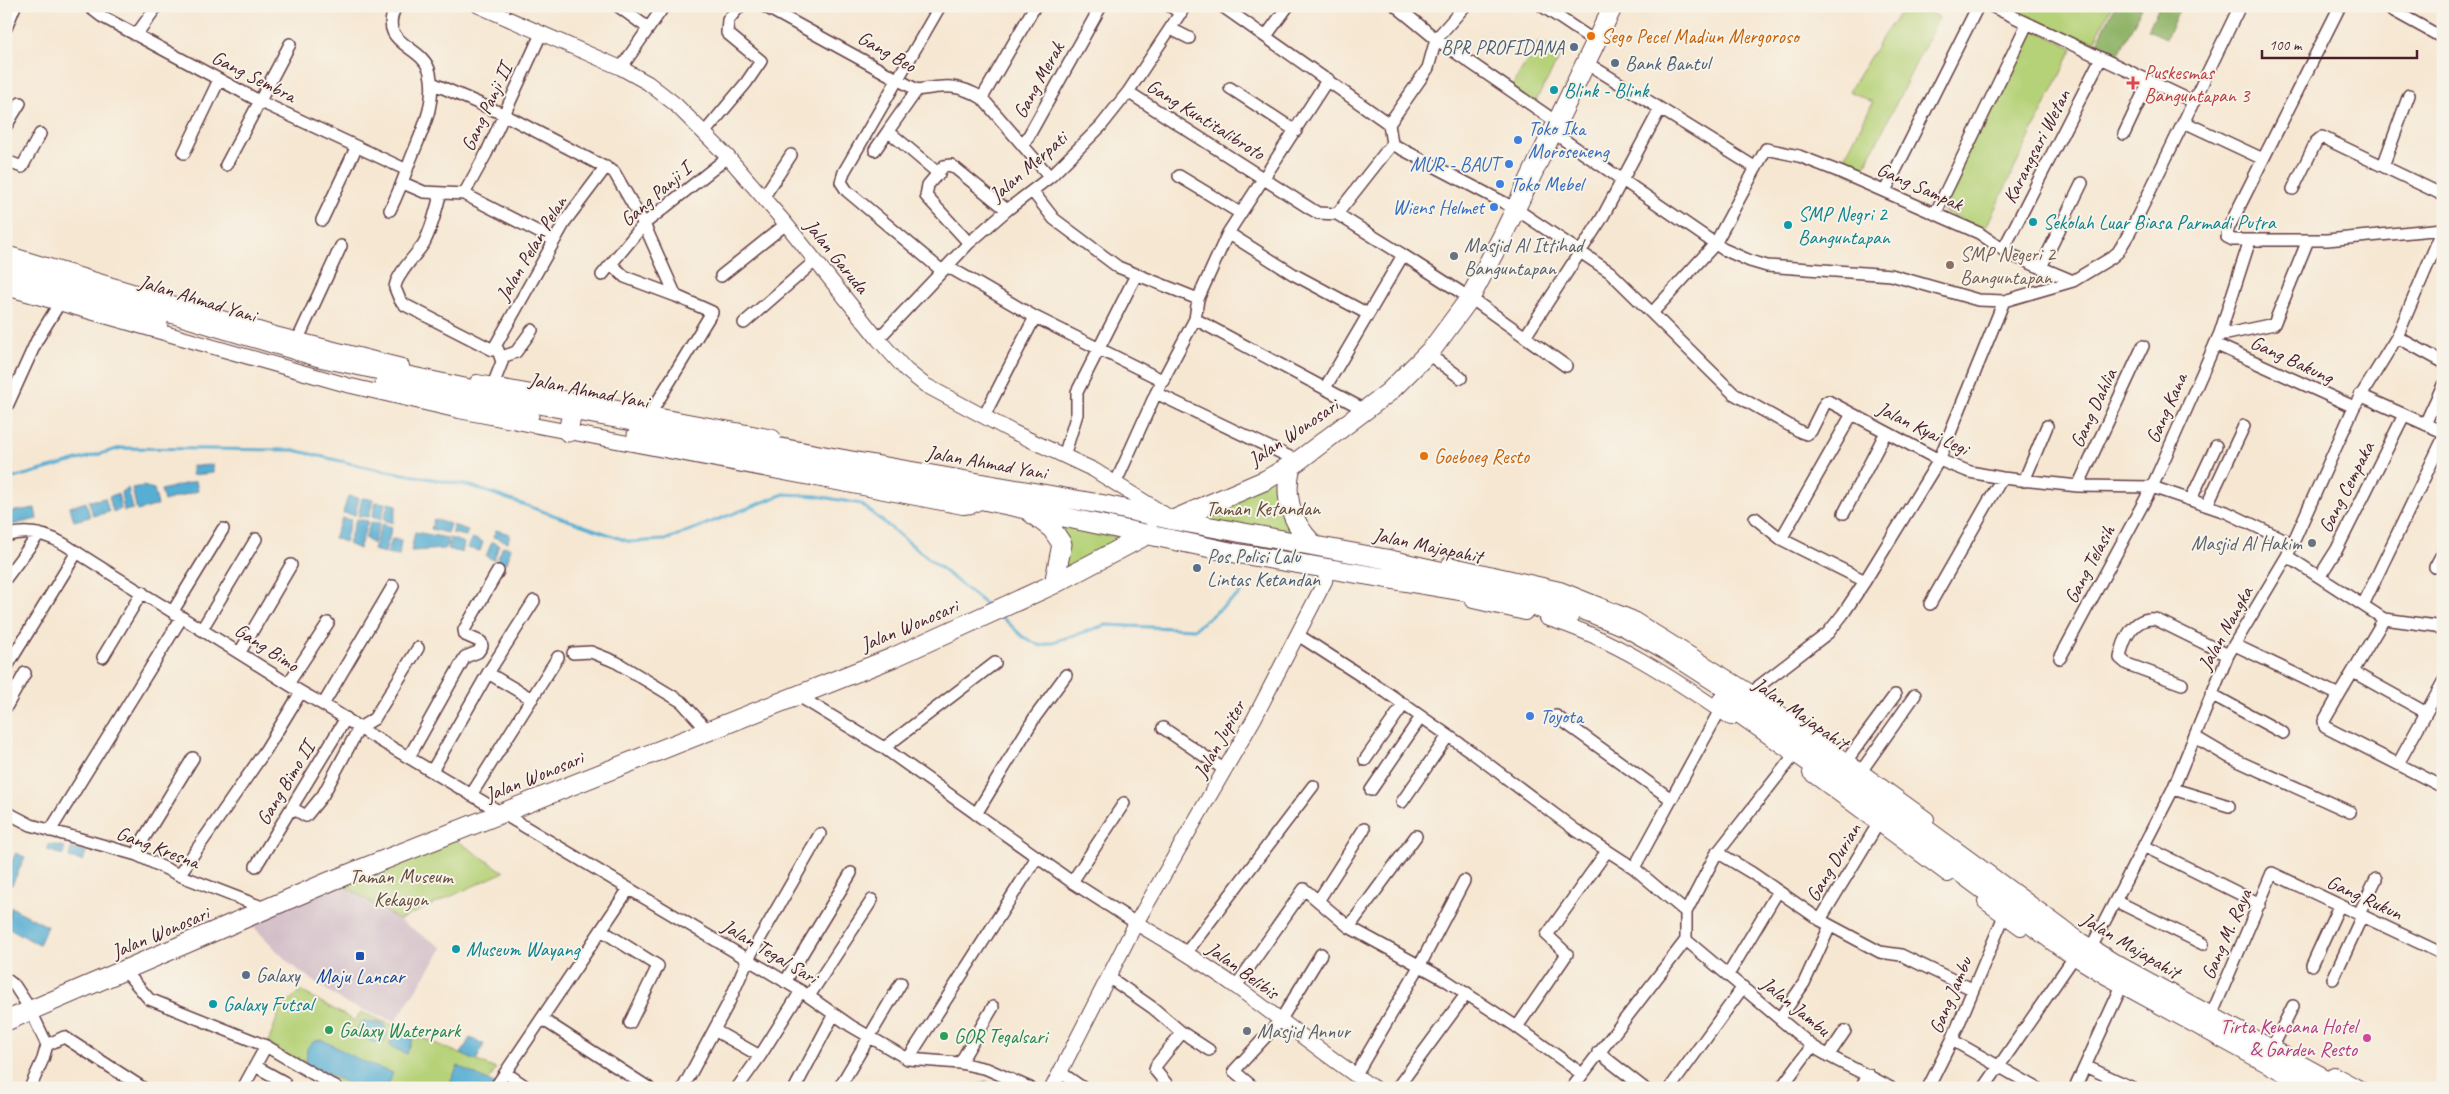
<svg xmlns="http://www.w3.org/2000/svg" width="2449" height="1094" font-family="Caveat,sans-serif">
	<rect width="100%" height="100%" fill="#f7f3e8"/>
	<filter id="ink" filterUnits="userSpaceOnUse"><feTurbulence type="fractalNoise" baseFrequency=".02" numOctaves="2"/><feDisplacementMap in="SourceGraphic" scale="10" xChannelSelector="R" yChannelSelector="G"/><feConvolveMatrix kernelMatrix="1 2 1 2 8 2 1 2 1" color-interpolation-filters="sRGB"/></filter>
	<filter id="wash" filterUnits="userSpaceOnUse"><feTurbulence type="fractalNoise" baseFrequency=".0096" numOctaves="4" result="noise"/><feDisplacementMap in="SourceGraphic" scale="20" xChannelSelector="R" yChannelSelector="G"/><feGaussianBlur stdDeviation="1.12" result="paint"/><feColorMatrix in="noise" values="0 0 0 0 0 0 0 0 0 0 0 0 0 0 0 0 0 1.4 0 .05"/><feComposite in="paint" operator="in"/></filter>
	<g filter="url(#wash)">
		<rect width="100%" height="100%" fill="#f6e7d2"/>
		<!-- industrial -->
		<path fill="#d2bdc8" d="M336,881L443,948L395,1022L345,1003L290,964L248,921Z"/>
		<!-- green -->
		<path fill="#b6d278" stroke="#807852" d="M1905,6H1924L1923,9L1939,17L1859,178L1839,169L1873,102L1849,91L1885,33Z
			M2000,6H2112L2090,50Z
			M2027,26L2073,48L1984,231L1938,208Z
			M1539,41L1562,53L1534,104L1510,89Z
			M1281,472L1300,538L1185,517Z
			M1047,519L1122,538L1061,573Z
			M453,838L504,872L399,920L335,880Z
			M301,991L355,1021L361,1012L496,1069L484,1088H336L268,1043L281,1007Z"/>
		<!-- forest -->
		<path fill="#90b468" stroke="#6d6a4a" d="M2115,6L2142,7L2114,64L2092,53Z
			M2159,6H2181L2166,38L2148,30Z"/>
		<!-- water -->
		<path fill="#56aed3" stroke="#50667f" d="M213,465V473L192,475V466Z
			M196,481L198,491L164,501L161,490Z
			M143,486L154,489L158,505L137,511L132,488Z
			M128,488L133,509L124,511L121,492Z
			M118,493L121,509L113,512L109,497Z
			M348,496L359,498L355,515L343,513Z
			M105,498L109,512L93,516L89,501Z
			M362,498L373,499L369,517L358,516Z
			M86,502L90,517L74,521L70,507Z
			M376,502L385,503L381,520L372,517Z
			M388,503L397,505L393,523L384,520Z
			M35,508L37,519L11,525L9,512Z
			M342,518L351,520L345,542L334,538Z
			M356,519L368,521L359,549L348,544Z
			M434,519L450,524L447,533L431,529Z
			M371,522L380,523L373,544L365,538Z
			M382,524L392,527L385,553L373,550Z
			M453,525L468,530L466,536L452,533Z
			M496,530L510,534L508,542L493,537Z
			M415,532L448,538L445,549L411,551Z
			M450,538L464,543L462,553L448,549Z
			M472,538L483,542L480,551L467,548Z
			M392,539L401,540L399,556L387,554Z
			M492,542L499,545L494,560L486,556Z
			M503,546L511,548L507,563L497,560Z
			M49,844L65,847L63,855L47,850Z
			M71,848L86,852L83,861L69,858Z
			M16,853L25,857L12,885L6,883V872Z
			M11,907L47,926L39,945L6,926Z
			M361,1021L384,1024L387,1034L383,1043L372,1042L357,1032Z
			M395,1031L413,1038L407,1054L389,1046Z
			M470,1038L484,1044L476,1061L461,1054Z
			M323,1040C347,1053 367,1065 393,1073L387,1088H358L306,1064L307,1048L314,1041Z
			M458,1066L496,1085L494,1088H465L450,1082Z
			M986,1081L995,1088H970Z"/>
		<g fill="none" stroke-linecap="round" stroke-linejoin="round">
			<!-- stream -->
			<path stroke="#56aed3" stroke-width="3" d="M6,480L121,448L294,450L370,468L471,486L630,542L665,540L784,494L817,496L861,504L989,607
				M1000,615L1023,637L1041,646L1106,625L1194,629L1241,593"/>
		</g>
	</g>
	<g filter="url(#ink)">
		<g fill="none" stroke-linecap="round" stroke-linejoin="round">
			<!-- minor casing -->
			<g stroke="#643d44" stroke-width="14">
				<path id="minor" d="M88,6L101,16L261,102L407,170
					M618,6L648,28
					M764,6L917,90C944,86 957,83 982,98L1050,177
					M940,6L844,172L841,182L847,191L941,270
					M1170,6L1181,13
					M1222,6L1389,124L1392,144L1337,214
					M1396,6L1436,39L1558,123
					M1542,6L1596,42
					M1991,6L2194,102
					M2340,6L2228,229L2227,237L2233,240H2327L2443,229
					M2385,6L2443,38
					M6,28L15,6
					M1171,29L1189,38
					M136,35L157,6
					M1266,36L1288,6
					M1585,62L1756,168
					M621,68L664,6
					M432,83L503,114L614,172L644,224L676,296
					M1230,88L1296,131
					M917,90L888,131L939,174
					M1128,92L1311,209L1318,213L1337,214
					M982,98L1035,6
					M2184,122L2263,159
					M1389,124L1428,68L1436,39L1465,6
					M6,126L20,103
					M705,132L746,83L761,61L727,33L728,20L740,6
					M1554,133L1723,249L1750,261L1767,266L1891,275L1978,300L2004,301L2073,281L2111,258L2118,252L2130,232L2240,6
					M2124,134L2149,81
					M1392,144L1516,209L1610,272L1734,394L1801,432L1807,434L1811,431L1825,403L1828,401L1939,460L1970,472L2002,478L2078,486L2152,487L2226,512L2291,543
					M1023,146L1101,6
					M875,150L888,131
					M184,153L219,80
					M6,161L22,167L40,134
					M226,165L290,44
					M2383,166L2409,95
					M1179,176L1240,213
					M403,183L424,192L464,194L554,240
					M2293,189L2316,142L2322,137L2443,195
					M1885,191L1978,6
					M1033,192L1054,219L1118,267L1198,299L1195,319L1365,410
					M464,194L486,154L541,34
					M440,195C436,211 432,228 424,243C417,254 395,276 395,288L400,300L405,305L493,350H498L502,362L493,385
					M763,198L791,155
					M390,210C398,194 404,178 410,161C421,133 437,104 430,73C424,44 376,46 396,6
					M1935,214L2027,24
					M322,220L356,148
					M1228,233L1293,274L1368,314
					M969,243L926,196L928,185L944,166L951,165L955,168L1007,210
					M2003,250L2101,58
					M1403,255L1479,304L1566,366
					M611,264L625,277L676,296L712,312L650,414
					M947,266L1035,317L1164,381
					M2041,267L2082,183
					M602,275L644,224L728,157
					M721,276L786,224
					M1198,299L1228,233L1328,79
					M1652,313L1715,244L1766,149L1799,156L1840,172L1979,233L2011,255L2073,281
					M744,323L815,261
					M2220,333L2227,334L2274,324L2308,240
					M1525,337L1602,218L1660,109
					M2397,337L2443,362
					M298,339L341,246
					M878,339L969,243L1007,210L1050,177L1101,126L1128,92L1185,6
					M2215,344L2354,407
					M493,350L566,220L606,167
					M1428,354L1461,378
					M502,357L516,352L532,330
					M1325,388L1403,255L1337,214
					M1156,393L1298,461
					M2360,395L2443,432
					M8,404L37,340L59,304
					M984,416L1035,317
					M2425,424L2443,385
					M1064,456L1077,414V392L1136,275
					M2024,481L2047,426
					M1116,482L1156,393L1195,319
					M2078,486L2143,346
					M2191,499L2216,446
					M2207,505L2244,426
					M1844,513L1886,432
					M1755,518L1781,539L1865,581
					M6,536C27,529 46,534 64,544C138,592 214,636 288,684C312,699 337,711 359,728L801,991L851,1026L908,1059L960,1063L987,1069L1030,1088
					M1781,539L1852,414
					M2287,556L2384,619L2436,626L2443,630
					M2435,567L2443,552
					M2320,576L2337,549L2404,415
					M6,578L39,534
					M1930,604L2002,478
					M2363,605L2443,439
					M173,611L223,529
					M202,629L256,539
					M1298,635L1386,692L1473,753L1574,829L1634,868L1686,912
					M2235,645L2339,695L2324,721L2325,727L2443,787
					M240,652L291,565
					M573,653L591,652L616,662L682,702L708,731
					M103,657L142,592
					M2060,658L2152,487L2220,333L2250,240
					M6,668L77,552
					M2353,672L2425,712
					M488,673L532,699
					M288,684L328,623
					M2182,684L2127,664L2120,658C2123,640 2133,617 2155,619L2228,655
					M1754,694L1759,686L1828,633L1843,614L1865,581L1939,460L2004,301
					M2211,694L2283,733
					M797,695L884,748L1072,882L1136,923
					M2339,695L2384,619
					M324,703L393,586
					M6,707L25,673
					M1556,716L1671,799
					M1163,728L1225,770
					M2195,737L2229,757L2350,812
					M884,748L995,663
					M409,757L465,657L478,652L482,646L481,642L465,635L464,630L498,571
					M1365,760L1404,704
					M1847,760L1895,695
					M2398,764L2443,682
					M1862,770L1915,695
					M432,771L488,673L534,601
					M2173,789L2229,806
					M1371,790L1421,717
					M471,795L558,657
					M1402,802L1448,736
					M292,808L306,816L323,795L359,728L374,719L418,648
					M6,812L31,825L137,855L179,875L267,909
					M976,814L1035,717L1066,675
					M50,831L182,617
					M2144,846L2260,904
					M1717,852L1752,873L1820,920L1880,952L1901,955L1972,989
					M137,855L144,838L193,758
					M256,866L346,718
					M1634,868L1720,710
					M179,875L265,751L301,692
					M1072,882L1124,803
					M1318,901L1364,829
					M2116,901L2203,944
					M2359,914L2376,879
					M1820,920L1878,824
					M1349,927L1444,979L1517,1027L1582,1074
					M601,930L658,966L630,1023
					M1686,940L1812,1046C1837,1062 1865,1073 1891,1088
					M2094,942L2173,789L2228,655L2287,556L2354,407L2397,337L2443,229
					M1186,953L1313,786
					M2312,965L2339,906
					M125,971L149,999L266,1046L337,1088
					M1728,975L1778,891
					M1110,978L1153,1008L1180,1031V1035L1157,1064L1155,1070L1170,1088
					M6,979L15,986L30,1009L47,1045L43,1059L30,1088
					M2333,979L2362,916
					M785,982L851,873
					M1236,986L1304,889L1349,927L1416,836
					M809,996L872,900
					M2214,1009L2272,873L2443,954
					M1780,1018L1804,983L1830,926
					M542,1019L649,1088
					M1517,1027L1567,954L1547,935L1607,851
					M714,1030L760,1056
					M1180,1031L1209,1050
					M1952,1040L2037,1088
					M2275,1042L2293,1006
					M47,1045L64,1037L143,1088
					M1598,1052L1644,1088
					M1828,1056L1845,1031
					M908,1059L1037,857
					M960,1063L993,1007
					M255,1066L284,1082
					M2085,1066L2133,1088
					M1060,1072L1083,1088
					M506,1073L528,1088
					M1355,1076L1420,965L1464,881
					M243,1088L266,1046
					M495,1088L628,890
					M683,1088L729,1002L748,959L820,834
					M737,1088L760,1056L801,991
					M795,1088L834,1014
					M839,1088L901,983
					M1254,1088L1234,1071L1280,1021L1321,954
					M1397,1088L1467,993
					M1572,1088L1686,940V912L1715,856L1791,759
					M1670,1088L1743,987
					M1781,1088L1812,1046
					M1860,1088L1869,1075
					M1928,1088L1952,1040L2004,916
					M1984,1088L2070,963
					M2075,1088L2119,992"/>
			</g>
			<!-- tertiary casing -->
			<g stroke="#643d44" stroke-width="16">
				<path id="tertiary" d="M479,6L621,68L648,83L675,104L728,157L786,224L878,339L906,370L925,385L1011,431L1094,470L1169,517
					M6,253L275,334L402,366
					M6,288L347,385L459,411L963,507L972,506L983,500
					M477,382L773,437
					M1449,564L1560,589L1632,618L1754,694L1927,819
					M1473,601L1525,613
					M1546,618C1613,638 1674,679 1731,718
					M1810,773L1948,875
					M1985,902L2021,928
					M1136,923C1170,943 1203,963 1235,986C1282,1020 1326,1056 1374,1088
					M2334,1074L2360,1088
					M1052,1088L1136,923L1254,719L1325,581L1327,569"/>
			</g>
			<!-- primary casing -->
			<g stroke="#643d44" stroke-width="21">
				<path id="primary" d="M1173,520L1266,480L1298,461L1389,392L1433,348L1470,298L1501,239L1613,6"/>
			</g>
			<!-- trunk casing -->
			<g stroke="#643d44" stroke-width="21">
				<path id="trunk" d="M6,264L319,357L455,386L544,405L863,463L1105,505L1173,520L1386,559L1547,595L1626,627L1665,649L1738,696L1846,771L2079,942L2113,963L2342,1088
					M6,277L158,323
					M385,383L529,415
					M568,432L570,422
					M637,435L983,500L1235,553L1498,597L1569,616
					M1291,466C1283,497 1291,523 1314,545
					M1030,512L1052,529L1062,544L1054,584
					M1722,701L1839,783L2063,948L2107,975L2314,1088
					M6,1021L331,881L892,658L1054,584L1150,533"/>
			</g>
			<!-- minor -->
			<use href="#minor" stroke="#fff" stroke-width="11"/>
			<!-- tertiary -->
			<use href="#tertiary" stroke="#fff" stroke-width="14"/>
			<!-- primary -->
			<use href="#primary" stroke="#fff" stroke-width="19"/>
			<!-- trunk -->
			<use href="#trunk" stroke="#fff" stroke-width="19"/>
		</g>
	</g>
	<!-- markers -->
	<g fill="#e8710a" stroke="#f7f3e8" stroke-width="2">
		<circle cx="1591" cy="36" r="5"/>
		<circle cx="1424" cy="456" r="5"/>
	</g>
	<g fill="#5c6f8a" stroke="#f7f3e8" stroke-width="2">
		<circle cx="1574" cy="47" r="5"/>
		<circle cx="1615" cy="63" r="5"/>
		<circle cx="1197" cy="568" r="5"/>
		<circle cx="246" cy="975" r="5"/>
	</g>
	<path fill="#e0444e" stroke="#f7f3e8" stroke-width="2" d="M2130.5 75.5h5v5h5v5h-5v5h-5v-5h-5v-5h5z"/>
	<g fill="#0f9aa8" stroke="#f7f3e8" stroke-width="2">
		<circle cx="1554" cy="90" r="5"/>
		<circle cx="2033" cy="222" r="5"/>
		<circle cx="1788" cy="225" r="5"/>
		<circle cx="456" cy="949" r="5"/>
		<circle cx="213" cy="1004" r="5"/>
	</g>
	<g fill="#3f7fe0" stroke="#f7f3e8" stroke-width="2">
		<circle cx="1518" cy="140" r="5"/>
		<circle cx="1509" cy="164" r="5"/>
		<circle cx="1500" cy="184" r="5"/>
		<circle cx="1494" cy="207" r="5"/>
		<circle cx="1530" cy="716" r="5"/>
	</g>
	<g fill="#6b7280" stroke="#f7f3e8" stroke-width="2">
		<circle cx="1454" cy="256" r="5"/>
		<circle cx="2312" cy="543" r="5"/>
		<circle cx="1247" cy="1031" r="5"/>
	</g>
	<circle fill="#8d6e63" stroke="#f7f3e8" stroke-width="2" cx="1950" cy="265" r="5"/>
	<rect fill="#1a4fb4" stroke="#f7f3e8" stroke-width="2" x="355" y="951" width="10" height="10" rx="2.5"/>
	<g fill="#2e9e5b" stroke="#f7f3e8" stroke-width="2">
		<circle cx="329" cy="1030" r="5"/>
		<circle cx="944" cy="1036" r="5"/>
	</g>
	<circle fill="#d1479c" stroke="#f7f3e8" stroke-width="2" cx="2367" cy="1038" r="5"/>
	<g text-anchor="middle" stroke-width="4" stroke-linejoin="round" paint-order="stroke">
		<!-- food labels -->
		<g font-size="20" fill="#c56008" stroke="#f7f3e8" text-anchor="start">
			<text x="1601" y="43">Sego Pecel Madiun Mergoroso</text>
			<text x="1434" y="463">Goeboeg Resto</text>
		</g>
		<!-- service labels -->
		<g font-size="20" fill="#4e5e75" stroke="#f7f3e8" text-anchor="start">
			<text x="1564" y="54" text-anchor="end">BPR PROFIDANA</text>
			<text x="1625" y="70">Bank Bantul</text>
			<text x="1207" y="563">Pos Polisi Lalu<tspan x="1207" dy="23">Lintas Ketandan</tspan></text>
			<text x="256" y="982">Galaxy</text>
		</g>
		<!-- street labels -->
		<g font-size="20" fill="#4a1f2b" stroke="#f7f3e8">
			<text transform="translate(887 51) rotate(30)" y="7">Gang Beo</text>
			<text transform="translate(254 76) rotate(27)" y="7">Gang Sembra</text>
			<text transform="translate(1038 80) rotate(-61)" y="7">Gang Merak</text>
			<text transform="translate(486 107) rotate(-65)" y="7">Gang Panji II</text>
			<text transform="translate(1206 119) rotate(32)" y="7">Gang Kuntitalibroto</text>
			<text transform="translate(2036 146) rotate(-63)" y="7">Karangsari Wetan</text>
			<text transform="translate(1028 166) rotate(-41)" y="7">Jalan Merpati</text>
			<text transform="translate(1920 186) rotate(24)" y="7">Gang Sampak</text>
			<text transform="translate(655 194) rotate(-41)" y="7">Gang Panji I</text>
			<text transform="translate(531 248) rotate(-59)" y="7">Jalan Pelan Pelan</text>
			<text transform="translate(837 256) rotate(51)" y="7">Jalan Garuda</text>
			<text transform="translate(198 298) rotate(17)" y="7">Jalan Ahmad Yani</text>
			<text transform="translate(2292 359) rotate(25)" y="7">Gang Bakung</text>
			<text transform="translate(589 390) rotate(11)" y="7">Jalan Ahmad Yani</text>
			<text transform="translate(2093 408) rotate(-65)" y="7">Gang Dahlia</text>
			<text transform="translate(2166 408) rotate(-66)" y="7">Gang Kana</text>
			<text transform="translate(1923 428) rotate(26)" y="7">Jalan Kyai Legi</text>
			<text transform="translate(1293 432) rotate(-34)" y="7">Jalan Wonosari</text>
			<text transform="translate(987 462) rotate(10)" y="7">Jalan Ahmad Yani</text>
			<text transform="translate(2346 487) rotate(-63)" y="7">Gang Cempaka</text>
			<text transform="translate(1428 545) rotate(12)" y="7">Jalan Majapahit</text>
			<text transform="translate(2089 564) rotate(-62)" y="7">Gang Telasih</text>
			<text transform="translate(909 625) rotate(-23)" y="7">Jalan Wonosari</text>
			<text transform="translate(2225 628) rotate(-61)" y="7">Jalan Nangka</text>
			<text transform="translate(267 647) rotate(33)" y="7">Gang Bimo</text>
			<text transform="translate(1801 713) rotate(35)" y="7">Jalan Majapahit</text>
			<text transform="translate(1219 739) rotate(-61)" y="7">Jalan Jupiter</text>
			<text transform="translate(534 776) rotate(-22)" y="7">Jalan Wonosari</text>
			<text transform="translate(285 783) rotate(-59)" y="7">Gang Bimo II</text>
			<text transform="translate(158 847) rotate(21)" y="7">Gang Kresna</text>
			<text transform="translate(1833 862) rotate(-59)" y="7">Gang Durian</text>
			<text transform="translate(2365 897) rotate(25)" y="7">Gang Rukun</text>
			<text transform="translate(160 932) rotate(-23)" y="7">Jalan Wonosari</text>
			<text transform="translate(2226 934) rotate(-66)" y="7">Gang M. Raya</text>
			<text transform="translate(2131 945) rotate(31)" y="7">Jalan Majapahit</text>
			<text transform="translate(770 951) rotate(31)" y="7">Jalan Tegal Sari</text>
			<text transform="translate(1243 970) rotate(36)" y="7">Jalan Belibis</text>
			<text transform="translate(1950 995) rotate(-67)" y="7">Gang Jambu</text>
			<text transform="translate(1796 1006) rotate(39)" y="7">Jalan Jambu</text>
		</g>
		<!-- health labels -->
		<g font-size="20" fill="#be3a42" stroke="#f7f3e8" text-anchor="start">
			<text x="2144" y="79">Puskesmas<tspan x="2144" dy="23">Banguntapan 3</tspan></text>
		</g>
		<!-- culture labels -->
		<g font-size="20" fill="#0d838f" stroke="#f7f3e8" text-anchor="start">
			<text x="1564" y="97">Blink - Blink</text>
			<text x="1798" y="221">SMP Negri 2<tspan x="1798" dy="23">Banguntapan</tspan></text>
			<text x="2043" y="229">Sekolah Luar Biasa Parmadi Putra</text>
			<text x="466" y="956">Museum Wayang</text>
			<text x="223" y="1011">Galaxy Futsal</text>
		</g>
		<!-- shop labels -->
		<g font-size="20" fill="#366cbe" stroke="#f7f3e8" text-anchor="start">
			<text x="1528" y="135">Toko Ika<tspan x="1528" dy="23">Moroseneng</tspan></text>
			<text x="1499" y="171" text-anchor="end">MUR - BAUT</text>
			<text x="1510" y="191">Toko Mebel</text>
			<text x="1484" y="214" text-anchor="end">Wiens Helmet</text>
			<text x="1540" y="723">Toyota</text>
		</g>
		<!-- worship labels -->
		<g font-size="20" fill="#5b616d" stroke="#f7f3e8" text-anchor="start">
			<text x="1464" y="252">Masjid Al Ittihad<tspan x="1464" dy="23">Banguntapan</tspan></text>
			<text x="2302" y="550" text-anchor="end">Masjid Al Hakim</text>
			<text x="1257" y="1038">Masjid Annur</text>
		</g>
		<!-- education labels -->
		<g font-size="20" fill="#785e54" stroke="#f7f3e8" text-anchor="start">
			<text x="1960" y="261">SMP Negeri 2<tspan x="1960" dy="23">Banguntapan</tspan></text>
		</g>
		<!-- park labels -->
		<g font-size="20" fill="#654c3e" stroke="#f7f3e8">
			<text x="1263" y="515">Taman Ketandan</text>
			<text x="401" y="883">Taman Museum<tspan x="401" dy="23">Kekayon</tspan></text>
		</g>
		<!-- transit labels -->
		<g font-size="20" fill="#164399" stroke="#f7f3e8">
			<text x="360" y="983">Maju Lancar</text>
		</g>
		<!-- hotel labels -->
		<g font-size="20" fill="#b23c85" stroke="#f7f3e8" text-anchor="end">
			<text x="2357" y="1033">Tirta Kencana Hotel<tspan x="2357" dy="23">&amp; Garden Resto</tspan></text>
		</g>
		<!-- leisure labels -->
		<g font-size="20" fill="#27864d" stroke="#f7f3e8" text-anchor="start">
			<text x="339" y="1037">Galaxy Waterpark</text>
			<text x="954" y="1043">GOR Tegalsari</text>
		</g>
	</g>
	<!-- margin -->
	<rect width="2449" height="1094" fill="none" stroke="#f7f3e8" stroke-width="25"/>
	<!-- scale -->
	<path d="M2262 50v8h155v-8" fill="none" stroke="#4a1f2b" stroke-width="2.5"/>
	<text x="2269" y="50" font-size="15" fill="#4a1f2b" stroke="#f7f3e8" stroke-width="4" paint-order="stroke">100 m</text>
</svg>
